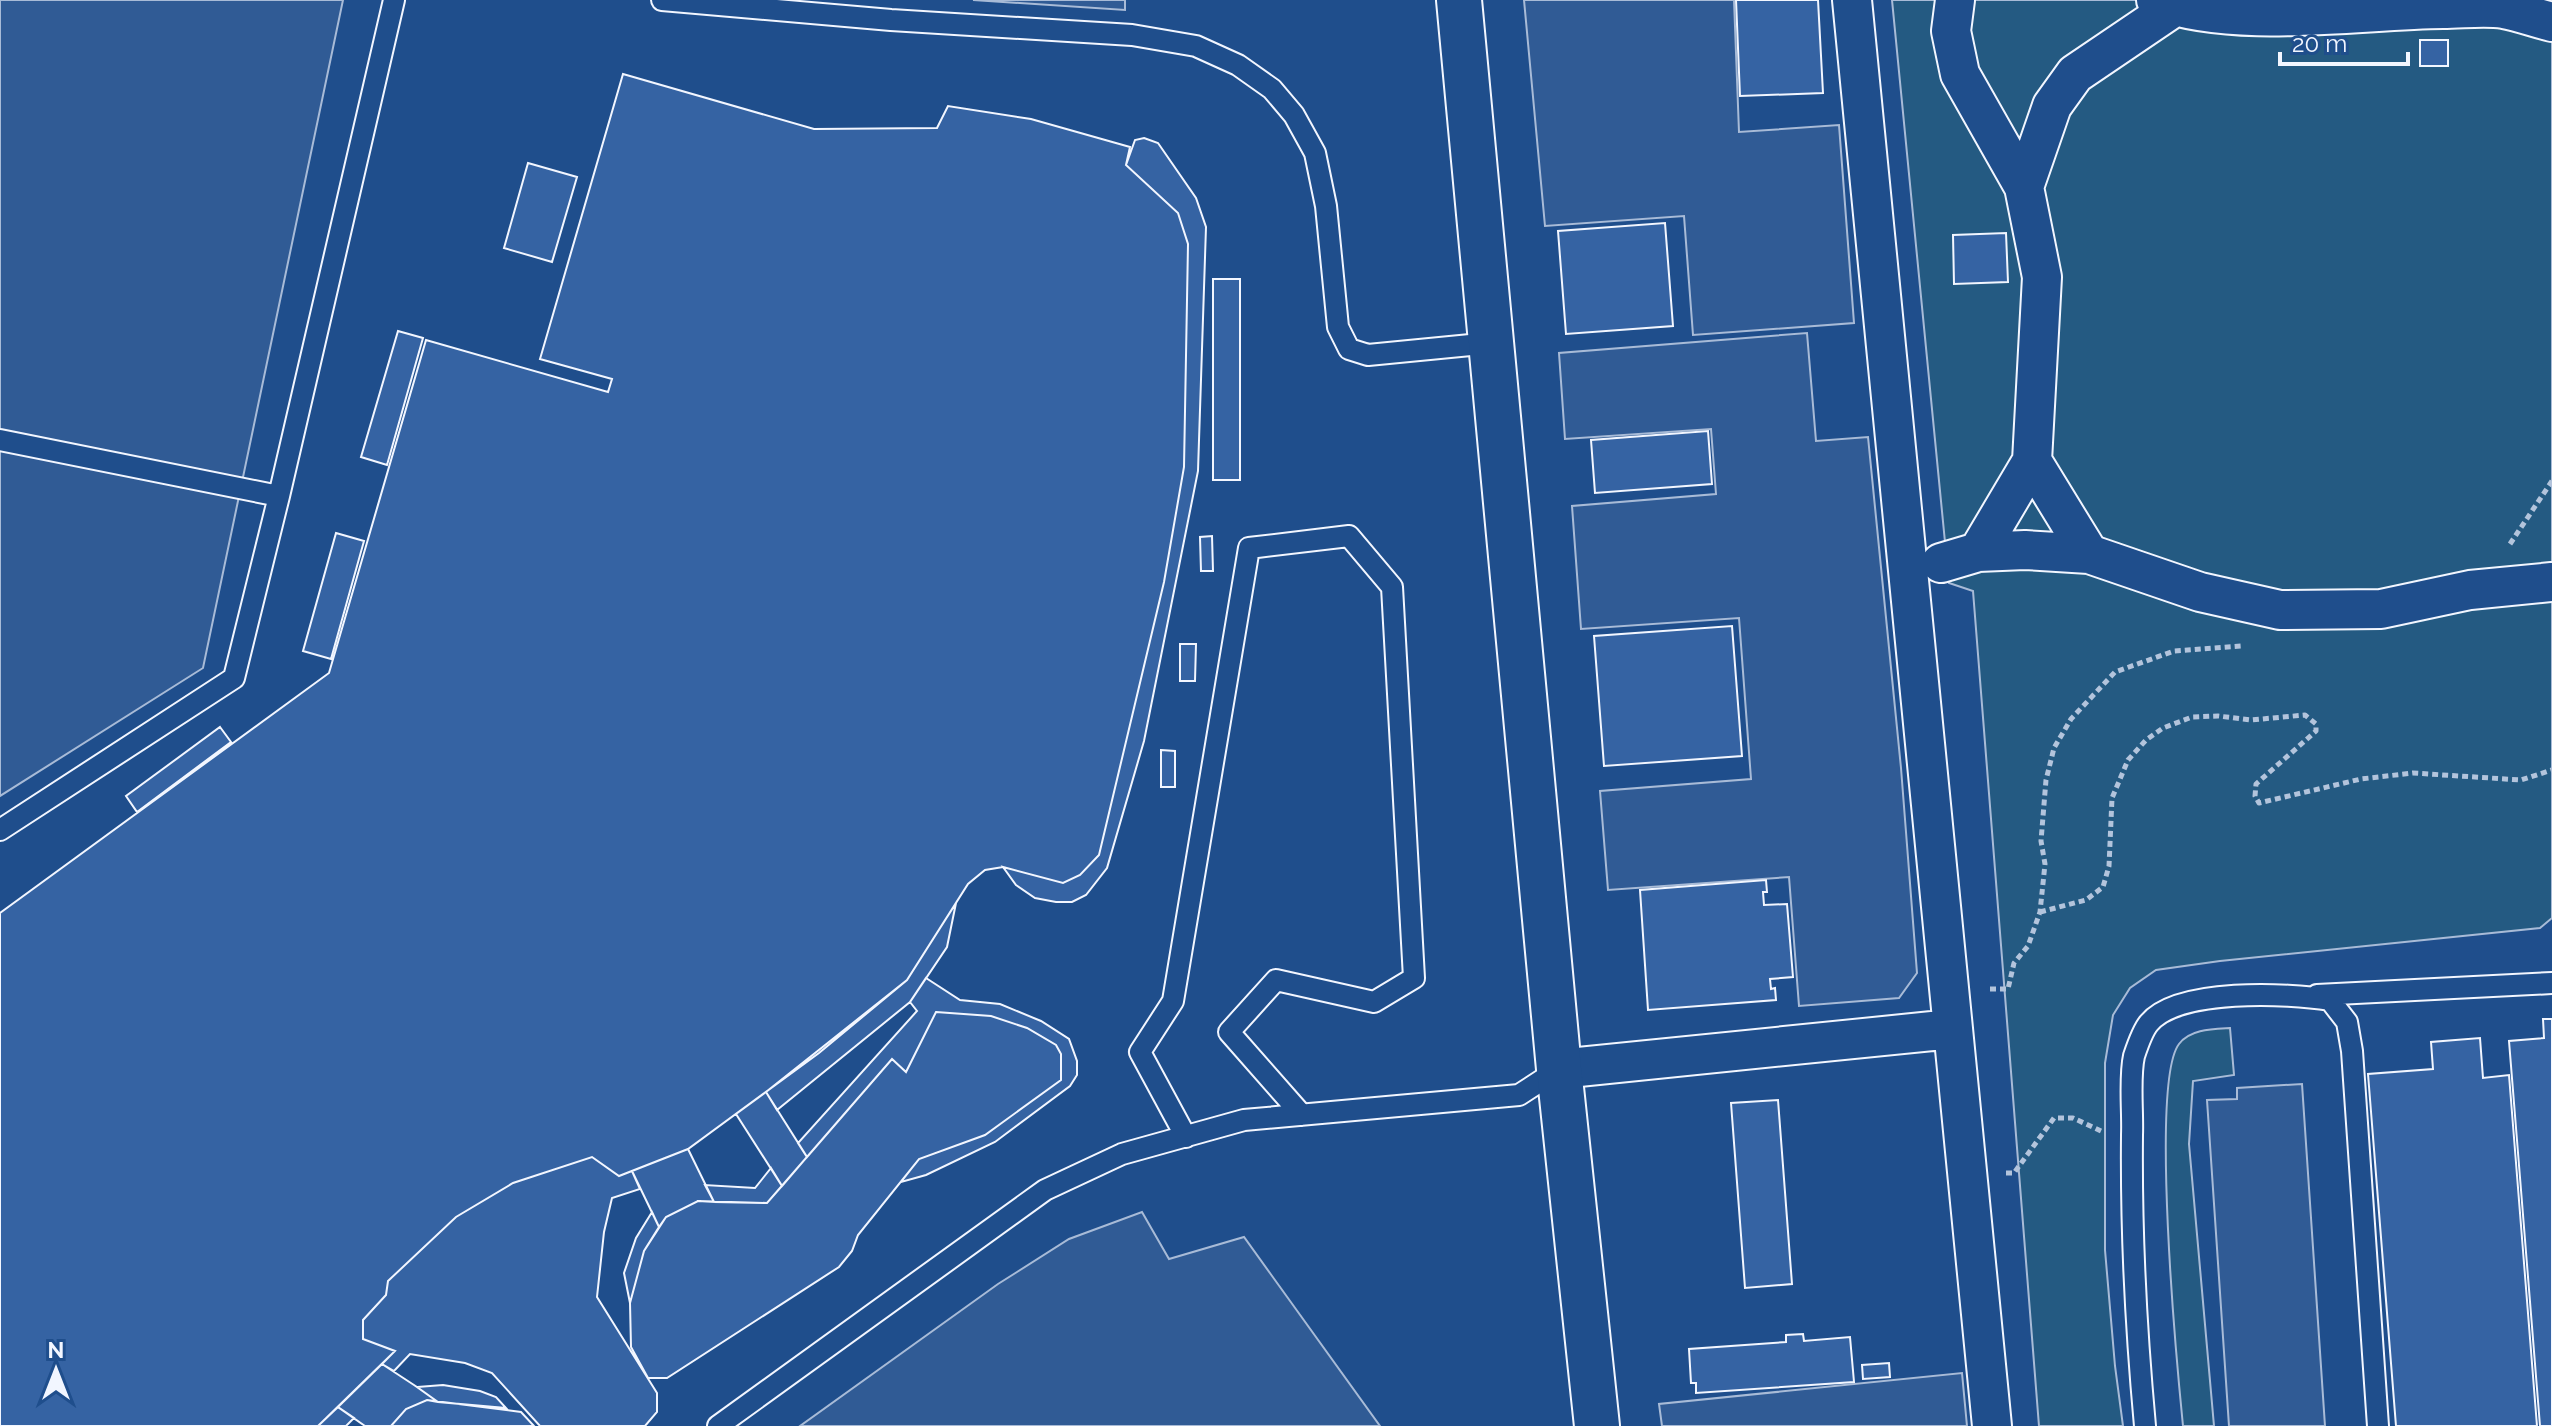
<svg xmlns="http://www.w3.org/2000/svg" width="2552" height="1426" font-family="Raleway,sans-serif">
	<rect width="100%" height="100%" fill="#1f4e8c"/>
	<!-- green -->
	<path fill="#245a82" stroke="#a8bbd7" stroke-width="2" d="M1892,0H2552V918L2540,928L2220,961L2156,970L2130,988L2113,1015L2105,1063V1250L2115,1366L2123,1426H2039L1973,591L1949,583Z
		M2230,1028L2234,1075L2193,1081L2189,1144L2214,1426H2183C2177,1366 2150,1082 2179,1044C2190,1029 2213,1029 2230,1028Z"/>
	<!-- parking -->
	<path fill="#305b95" stroke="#a8bbd7" stroke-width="2" d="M0,0H343L203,668L0,796Z
		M973,0H1125V10Z
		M1524,0H1734L1739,132L1839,125L1854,323L1693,335L1684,216L1545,226Z
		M1807,333L1816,441L1868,437L1901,768L1917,973L1899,998L1799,1006L1789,877L1608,890L1600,791L1751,779L1739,618L1581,629L1572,506L1716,494L1711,429L1565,439L1559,353Z
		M2302,1084L2325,1426H2229L2207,1100L2237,1099V1088Z
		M1142,1212L1169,1259L1244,1237L1380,1426H800L998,1284L1069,1239Z
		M1962,1373L1967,1426H1662L1659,1404Z"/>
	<!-- building -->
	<path fill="#3563a3" stroke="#f2f6ff" stroke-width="2" d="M1736,0H1818L1823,93L1740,96Z
		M2420,40H2448V66H2420Z
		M623,74L814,129L937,128L948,106L1031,119L1130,147L1126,165L1178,213L1188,244L1184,467L1164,582L1099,855L1080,875L1063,883L1003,867L985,870L968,884L907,980L819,1053L688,1149L619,1176L592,1157L513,1183L456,1217L388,1281L386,1295L363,1320V1339L395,1351L318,1426H0V913L329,673L426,340L608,392L612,379L540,359Z
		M1144,138L1158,143L1196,198L1206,227L1198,471L1144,741L1107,868L1086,895L1072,902H1056L1035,898L1016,885L1003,867L1063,883L1080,875L1099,855L1164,582L1184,467L1188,244L1178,213L1126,165L1135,140Z
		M528,163L577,177L552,262L504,248Z
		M1665,223L1673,326L1566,334L1558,231Z
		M2006,233L2008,282L1954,284L1953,235Z
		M1213,279H1240V480H1213Z
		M398,331L423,338L387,465L361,457Z
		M1708,431L1712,484L1595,493L1591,440Z
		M336,533L364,541L331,659L303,651Z
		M1212,536L1213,571H1201L1200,537Z
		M1732,626L1742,756L1604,766L1594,636Z
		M1180,644H1196L1195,681H1180Z
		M220,727L231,742L137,812L126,796Z
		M1161,750L1175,751V787H1161Z
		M1766,880L1767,892H1763L1764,905L1787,904L1793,977L1770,979L1771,989L1775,988L1776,1000L1648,1010L1640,890Z
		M956,903L947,947L910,1002L777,1110L766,1092L907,980Z
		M926,978L960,1000L1000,1004L1041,1021L1069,1039L1077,1061V1075L1070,1086L995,1142L926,1175L901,1182L919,1159L985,1135L1061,1080V1054L1056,1045L1027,1028L991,1016L936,1012L906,1072L892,1059L807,1157L798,1143L917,1011L910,1002Z
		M936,1012L991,1016L1027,1028L1056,1045L1061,1054V1080L985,1135L919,1159L858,1235L852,1251L839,1267L667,1378H648L631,1347L630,1303L644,1251L666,1217L698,1201L767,1203L892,1059L906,1072Z
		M2543,1019H2552V1426H2540L2509,1041L2544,1038Z
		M2480,1038L2483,1078L2509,1075L2537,1426H2396L2368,1074L2433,1069L2431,1042Z
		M766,1092L807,1157L782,1186L736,1114Z
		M1778,1100L1792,1284L1745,1288L1731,1103Z
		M688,1149L714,1202L698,1201L666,1217L659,1227L632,1171Z
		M592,1157L619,1176L632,1171L640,1189L612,1198L604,1232L597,1297L657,1393V1412L645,1426H540L492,1373L465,1363L410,1354L394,1371L382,1364L395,1351L363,1339V1320L386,1295L388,1281L456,1217L513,1183Z
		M771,1168L782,1186L767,1203L714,1202L705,1185L755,1188Z
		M652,1212L659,1227L644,1251L630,1303L624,1273L636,1238Z
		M1803,1334L1804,1341L1850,1337L1854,1382L1696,1393V1383H1691L1689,1349L1786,1342V1335Z
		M1889,1363L1890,1377L1863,1379L1862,1365Z
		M382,1364L417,1387L438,1402L427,1400L406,1409L391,1426H365L338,1407Z
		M443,1385L480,1391L496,1397L506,1408L438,1402L417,1387Z
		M427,1400L521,1412L534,1426H391L406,1409Z
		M338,1407L354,1418L346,1426H318Z"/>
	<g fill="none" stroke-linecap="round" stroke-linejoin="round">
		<!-- lane casing -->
		<g stroke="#f2f6ff" stroke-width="24">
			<path id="lane" d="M662,0L891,20L1132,35L1196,46L1238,65L1272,89L1294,115L1315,153L1326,206L1338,327L1349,349L1368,355L1491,343
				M0,440L279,496
				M0,830L234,678L279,496L394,0
				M2317,995L2552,983
				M1186,1137L1140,1052L1173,1001L1249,548L1349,536L1392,587L1414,978L1374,1002L1276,980L1229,1032L1302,1115
				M718,1426L1045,1190L1122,1154L1244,1120L1519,1095L1559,1069
				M2145,1426C2136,1329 2131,1232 2132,1135C2133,1112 2129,1078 2134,1056C2137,1047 2143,1030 2149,1023C2178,988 2288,993 2330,1000L2347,1022L2352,1051L2378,1426"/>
		</g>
		<!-- street casing -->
		<g stroke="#f2f6ff" stroke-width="42">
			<path id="street" d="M1852,0L1992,1426
				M1955,0L1951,31L1960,74L2024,187L2042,277L2032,461L1978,552
				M2156,0C2236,30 2357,10 2443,9C2463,9 2485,6 2504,9C2520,12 2536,18 2552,22
				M2024,187L2052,106L2075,74L2174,7
				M2032,461L2089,554
				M1941,563L1978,552L2025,550L2089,554L2200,592L2280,610L2381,609L2470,590L2552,582
				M1559,1069L1952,1029"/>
		</g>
		<!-- secondary casing -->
		<g stroke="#f2f6ff" stroke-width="48">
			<path id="secondary" d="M1459,0L1559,1069L1597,1426"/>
		</g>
		<!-- path -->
		<path stroke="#b3c4dc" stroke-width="5" stroke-dasharray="6 4" stroke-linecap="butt" d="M2510,544L2552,481
			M2040,912L2086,900L2103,887L2109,866L2112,798L2128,760L2146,740L2163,728L2192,717L2218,716L2251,720L2305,715L2316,724V731L2256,784L2255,796L2259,803L2361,779L2413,773L2521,780L2552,770
			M1990,989H2008L2014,963L2028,946L2040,912L2045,864L2041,841L2046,780L2054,748L2071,719L2115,672L2174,651L2242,646
			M2006,1173H2014L2054,1118H2073L2101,1131"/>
		<!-- lane -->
		<use href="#lane" stroke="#1f4e8c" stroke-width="20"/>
		<!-- street -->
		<use href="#street" stroke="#1f4e8c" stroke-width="38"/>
		<!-- secondary -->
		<use href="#secondary" stroke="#1f4e8c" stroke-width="44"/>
	</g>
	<!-- north arrow -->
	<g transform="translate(56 1370)" stroke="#1f4e8c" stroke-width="6" paint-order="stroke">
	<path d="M0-6L14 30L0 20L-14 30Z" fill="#f2f6ff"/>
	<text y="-12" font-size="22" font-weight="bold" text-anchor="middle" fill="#f2f6ff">N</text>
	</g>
	<!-- scale -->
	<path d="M2280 52v12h128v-12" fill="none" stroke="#f2f6ff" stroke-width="4"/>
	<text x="2292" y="52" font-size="24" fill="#f2f6ff" stroke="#1f4e8c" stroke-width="6" paint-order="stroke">20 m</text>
</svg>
